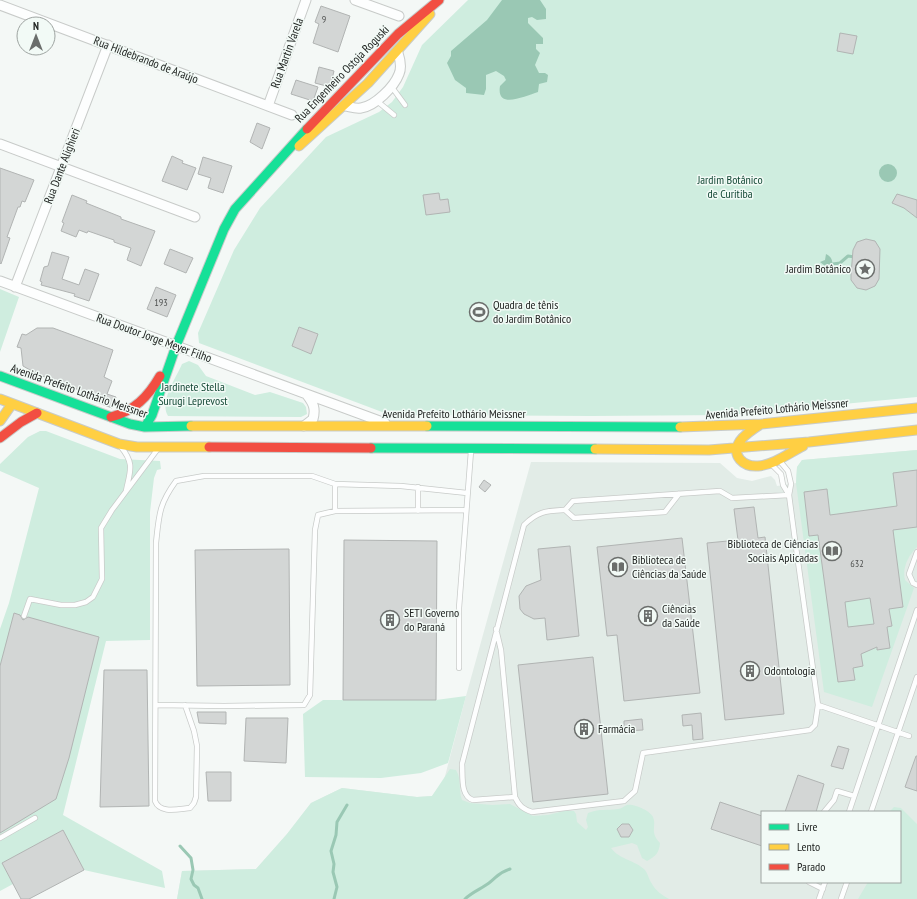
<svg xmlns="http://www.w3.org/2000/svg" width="917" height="899" font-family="'PT Sans Narrow',sans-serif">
	<rect width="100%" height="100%" fill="#f4f8f6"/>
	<!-- built -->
	<path fill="#e2ece7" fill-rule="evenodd" d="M917,450V899H177L182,871L256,869L287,834L311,803L342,788L417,797L432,796L444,780L466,696L531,462L720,463L737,478L752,481L771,476L775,480L777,486L796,483L797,467L802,460ZM762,812H900V882H762Z"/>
	<!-- green -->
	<path fill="#cfeddf" d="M468,0H917V397L729,415L591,416L390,415L199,343L198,333L234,250L260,208L326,137L379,112L392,102L403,87L422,45Z
		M0,289L19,297L0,352Z
		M189,361L198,365L206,376L255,395L270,392L303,403L306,407L307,414L301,417L168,416C159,402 176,378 182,364Z
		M40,431H46L120,459L160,461L161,469L157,470L154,478L150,512V640L106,641L63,815L162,871L165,888L84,870L63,830L2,863L13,884L0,891V629L9,603L39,488L0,471V464L28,437Z
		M917,450V547C908,556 902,568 905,580L914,588L872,707L824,692L796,483L797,467L802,460Z
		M466,696L448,763L421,773L381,778L305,777L303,714L323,700H436Z
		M450,769L456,770C462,780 458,789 462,800L470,803L492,805L510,804L533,816L548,815L564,811H574L576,814L577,822L586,830L588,827L586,820L588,813C601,808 607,811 618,809C621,809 624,806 627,805C633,803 651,811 653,817C657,827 649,831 660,843C659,853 656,856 647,861L642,858L637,845L632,843L611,848C620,860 635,860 645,870C648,874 649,880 652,884C656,891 662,895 669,899H177L182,871L256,869L287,834L311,803L342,788L417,797L432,796Z
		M894,807L901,808L917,824V899H858L868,882H900V812H889Z"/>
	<!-- water -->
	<path fill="#9ac8b4" d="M502,0H540L546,9V19L537,20L532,17L528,18V23L543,38V44H536V49L540,53L535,65L539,73H545L548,75L547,82L539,84L538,92C525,96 496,110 500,86L506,80L504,76L496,71L486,75V89L484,95L466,93V88L455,80L447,63L451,56V51L487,20Z
		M879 173a9 9 0 1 1 18 0a9 9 0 1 1-18 0Z
		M826,254C833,257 834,264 830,270L825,272V266L820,262L825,260Z"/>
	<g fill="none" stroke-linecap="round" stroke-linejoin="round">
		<!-- stream -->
		<path stroke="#9ac8b4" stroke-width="3" d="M833,264L840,263L848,256L855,257
			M180,846L191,858L193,870L191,879L194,885L198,888L202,899
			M334,899L337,887L333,872L334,864L331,851L336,835L337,822L347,805
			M465,899C472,892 481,889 489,883C498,876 498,873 510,869"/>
	</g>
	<!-- building -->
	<path fill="#d3d6d5" stroke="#b1b4b3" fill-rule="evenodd" d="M321,6L350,16L338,52L313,43L319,24L315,22Z
		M840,33L857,36L853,54L837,51Z
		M319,67L334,71L330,87L315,83Z
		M296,80L318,87L313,101L291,94Z
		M257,123L270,128L262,149L250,142Z
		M172,156L183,161L182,163L196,168L187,190L162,181Z
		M203,157L232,166L223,193L208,188L211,178L198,174Z
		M0,168L34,180L25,202L22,201L20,207H18L7,237L10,238L1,264L0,263Z
		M439,193L440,200L448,199L450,212L426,215L423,195Z
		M897,194L917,200V218L904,208L892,203Z
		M72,195L87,201L86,203L121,217V219L155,231L141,266L127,260L131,248L114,242V240L88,231L87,233L79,230L76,237L61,231L64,223L62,222Z
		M866,239L875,241L880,249L879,279L875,286L866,290L857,288L851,280V275L853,250L857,242Z
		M170,249L193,258L186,273L164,264Z
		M52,252L69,257L62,279L79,285L85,269L99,274L89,301L74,296L75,294L41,285L42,282L40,281L44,267L48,266Z
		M156,287L176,295L167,317L147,309Z
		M299,327L318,334L311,354L292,346Z
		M37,328H53L113,350L104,377L112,381L107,394L116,397L112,408L94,401L95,396L37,374L23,366L21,348L17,347L22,334L26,335Z
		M917,470V527L893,530L903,607L889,609L892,626L887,627L890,648L877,650V647L861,654L863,666L853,668L855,680L838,682L818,535L809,536L804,492L827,489L830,515L897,506L893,473ZM870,598L874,624L848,627L845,602Z
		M484,480L491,485L485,492L479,487Z
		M754,507L758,538L765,537L784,714L725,720L707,543L738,540L734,509Z
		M682,538L700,693L624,701L617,635L607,636L597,547Z
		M344,540L437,541L436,700H343Z
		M570,546L579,636L547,640L545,618L534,619L524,614L520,609L519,596L526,586L541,580L538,549Z
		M289,549L290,685L197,686L195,550Z
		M14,613L20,615L23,620L28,617L99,637L69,758L56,799L0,833V666Z
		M593,657L608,794L533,802L518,665Z
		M104,670H147L149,806L100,807Z
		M197,712H226V724L199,723Z
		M701,713L703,739L693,740L692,725L683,726L682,715Z
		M246,718H288L286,763L244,761Z
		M642,719L643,730L624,731V721Z
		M838,746L849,749L843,769L831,766Z
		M916,756H917V791L905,787Z
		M206,772H231V801H208Z
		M798,775L824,784L816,812H785Z
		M720,802L762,816V846L711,829Z
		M622,824H629L633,830L629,837H621L617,829Z
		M63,830L84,870L29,899H21L2,863Z"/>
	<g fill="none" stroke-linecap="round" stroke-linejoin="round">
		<!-- lane casing -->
		<g stroke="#c8cbc9" stroke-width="6">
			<path id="lane" d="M391,86L405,105
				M377,101L394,115
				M121,447C135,464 130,471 126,491
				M771,464L781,474L783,485L789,495
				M335,484V511
				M565,510L574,518L665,512L679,494
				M418,511V487
				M917,552L909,574L913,583L917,585
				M24,616L30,599L61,605H75L86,602L93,597L102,579L101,528L112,510L157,450
				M496,629L501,650L515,797C519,806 523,809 532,812L624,801L635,791L643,753L810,730L815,725L818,705L795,540L789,495L791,484L788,471L779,460
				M459,668V608L471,451
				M156,705L224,706L304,705L310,695L315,530L318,515L335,511L466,510
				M185,705L194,731L197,746L196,797L194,803L190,808C178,809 160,814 155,801L156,543C159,515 159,504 176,481L204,476H312L335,484L401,486L467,493
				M818,705L909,736
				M515,797L473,800C460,796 463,776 462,764L524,525C538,511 546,511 565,510L573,501L720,491L732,498L789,495
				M824,812L834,800L837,791L854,796
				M849,812L917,610
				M871,812L917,677
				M0,838L35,818
				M809,882L823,889
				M819,899L825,882
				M841,899L847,882"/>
		</g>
		<!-- street casing -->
		<g stroke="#c8cbc9" stroke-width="11">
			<path id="street" d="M355,0L399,16
				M0,5L292,115
				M268,106L306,0
				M346,106C351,107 356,109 361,108C375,106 394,87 399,74C402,67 400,59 398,53
				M0,144L195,217
				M0,281L385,423
				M15,287L108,45
				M304,426L313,419C316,408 313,403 307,395"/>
		</g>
		<!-- fast casing -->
		<g stroke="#c8cbc9" stroke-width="11">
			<path id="fast" d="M0,376L130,424L145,427L191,426
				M427,426L680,427
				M145,427L152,415L176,346L224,229L235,209L307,129
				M371,448L595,449"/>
		</g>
		<!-- slow casing -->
		<g stroke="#c8cbc9" stroke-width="11">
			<path id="slow" d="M299,146L368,83L430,14
				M0,399L119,444L137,447H209
				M0,421L12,404
				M761,424C753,429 745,434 740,441C730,456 744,467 758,466C774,465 789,453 803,446
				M191,426H427
				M680,427L761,424L917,408
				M595,449L709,450L809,442L917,430"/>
		</g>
		<!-- jam casing -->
		<g stroke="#c8cbc9" stroke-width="11">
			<path id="jam" d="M307,129L398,34L439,0
				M111,417C134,411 148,397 160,376
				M0,438L21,422L37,413
				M209,447L371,448"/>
		</g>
		<!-- lane -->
		<use href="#lane" stroke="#fdfefe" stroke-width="4.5"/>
		<!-- street -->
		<use href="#street" stroke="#fdfefe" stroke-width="9"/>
		<!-- fast -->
		<use href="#fast" stroke="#16e098" stroke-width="9"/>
		<!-- slow -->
		<use href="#slow" stroke="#ffcf43" stroke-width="9"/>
		<!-- jam -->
		<use href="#jam" stroke="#f24e42" stroke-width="9"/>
	</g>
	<!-- icons -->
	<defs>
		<g id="sight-ring" transform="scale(1)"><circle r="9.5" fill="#f2faf6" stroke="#6b6e6c" stroke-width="1.5"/><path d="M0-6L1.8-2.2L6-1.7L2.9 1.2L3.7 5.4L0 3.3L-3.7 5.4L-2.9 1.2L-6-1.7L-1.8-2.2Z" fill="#6b6e6c"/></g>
		<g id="stadium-ring" transform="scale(1)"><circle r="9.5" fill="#f2faf6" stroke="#6b6e6c" stroke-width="1.5"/><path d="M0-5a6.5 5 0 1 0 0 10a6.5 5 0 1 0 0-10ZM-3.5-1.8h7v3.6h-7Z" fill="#6b6e6c"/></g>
		<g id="library-ring" transform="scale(1)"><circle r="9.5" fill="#f2faf6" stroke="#6b6e6c" stroke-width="1.5"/><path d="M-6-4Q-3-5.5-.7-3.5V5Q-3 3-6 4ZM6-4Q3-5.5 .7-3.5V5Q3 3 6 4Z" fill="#6b6e6c"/></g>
		<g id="building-ring" transform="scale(1)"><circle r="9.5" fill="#f2faf6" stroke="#6b6e6c" stroke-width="1.5"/><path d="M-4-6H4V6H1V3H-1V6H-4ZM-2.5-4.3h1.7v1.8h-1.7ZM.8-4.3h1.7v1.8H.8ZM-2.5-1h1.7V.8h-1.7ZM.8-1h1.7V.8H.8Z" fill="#6b6e6c"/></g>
	</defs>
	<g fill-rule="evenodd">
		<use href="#sight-ring" x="865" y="269"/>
		<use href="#stadium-ring" x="479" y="312"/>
		<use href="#library-ring" x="832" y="551"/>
		<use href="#library-ring" x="618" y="567"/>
		<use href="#building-ring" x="648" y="616"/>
		<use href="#building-ring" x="390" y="620"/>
		<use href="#building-ring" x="750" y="671"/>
		<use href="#building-ring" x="584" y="729"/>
	</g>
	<g text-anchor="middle" stroke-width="3" stroke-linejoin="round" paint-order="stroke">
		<!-- number labels -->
		<g font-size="10" fill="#4e504f">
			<text x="324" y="23">9</text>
			<text x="161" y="306">193</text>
			<text x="857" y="567">632</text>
		</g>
		<!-- street labels -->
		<g font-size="12" fill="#212422" stroke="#f2faf6">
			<text transform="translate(287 53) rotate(-70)" y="4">Rua Martin Varela</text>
			<text transform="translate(146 60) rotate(21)" y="4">Rua Hildebrando de Araújo</text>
			<text transform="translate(342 74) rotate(-46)" y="4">Rua Engenheiro Ostoja Roguski</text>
			<text transform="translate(62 166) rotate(-69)" y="4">Rua Dante Alighieri</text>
			<text transform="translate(154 338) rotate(20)" y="4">Rua Doutor Jorge Meyer Filho</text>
			<text transform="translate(79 391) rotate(19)" y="4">Avenida Prefeito Lothário Meissner</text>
			<text transform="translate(777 409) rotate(-5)" y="4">Avenida Prefeito Lothário Meissner</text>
			<text x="454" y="418">Avenida Prefeito Lothário Meissner</text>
		</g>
		<!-- park labels -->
		<g font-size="12" fill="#134835" stroke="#f2faf6">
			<text x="730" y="184">Jardim Botânico<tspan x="730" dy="14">de Curitiba</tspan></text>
			<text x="193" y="391">Jardinete Stella<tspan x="193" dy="14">Surugi Leprevost</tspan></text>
		</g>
		<!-- poi labels -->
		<g font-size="12" fill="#212422" stroke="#f2faf6" text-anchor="start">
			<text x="851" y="273" text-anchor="end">Jardim Botânico</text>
			<text x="493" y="309">Quadra de tênis<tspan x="493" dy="14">do Jardim Botânico</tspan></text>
			<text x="818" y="548" text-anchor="end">Biblioteca de Ciências<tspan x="818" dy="14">Sociais Aplicadas</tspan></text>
			<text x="632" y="564">Biblioteca de<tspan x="632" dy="14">Ciências da Saúde</tspan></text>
			<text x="662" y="613">Ciências<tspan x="662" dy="14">da Saúde</tspan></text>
			<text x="404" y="617">SETI Governo<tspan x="404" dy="14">do Paraná</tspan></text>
			<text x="764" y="675">Odontologia</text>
			<text x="598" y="733">Farmácia</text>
		</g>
	</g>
	<!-- legend -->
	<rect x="761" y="811" width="140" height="72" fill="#f2faf6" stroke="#9ea4a1"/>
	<rect x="769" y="824" width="20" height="6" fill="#16e098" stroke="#9ea4a1"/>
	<text x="797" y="831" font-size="12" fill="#212422">Livre</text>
	<rect x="769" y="844" width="20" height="6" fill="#ffcf43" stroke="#9ea4a1"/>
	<text x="797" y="851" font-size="12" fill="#212422">Lento</text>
	<rect x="769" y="864" width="20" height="6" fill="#f24e42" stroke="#9ea4a1"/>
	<text x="797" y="871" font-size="12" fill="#212422">Parado</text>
	<!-- north arrow -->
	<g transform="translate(36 36)"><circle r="19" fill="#f2faf6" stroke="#9ea4a1"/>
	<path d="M0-3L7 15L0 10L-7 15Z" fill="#6b6e6c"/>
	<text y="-6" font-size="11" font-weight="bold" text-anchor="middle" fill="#212422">N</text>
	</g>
</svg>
